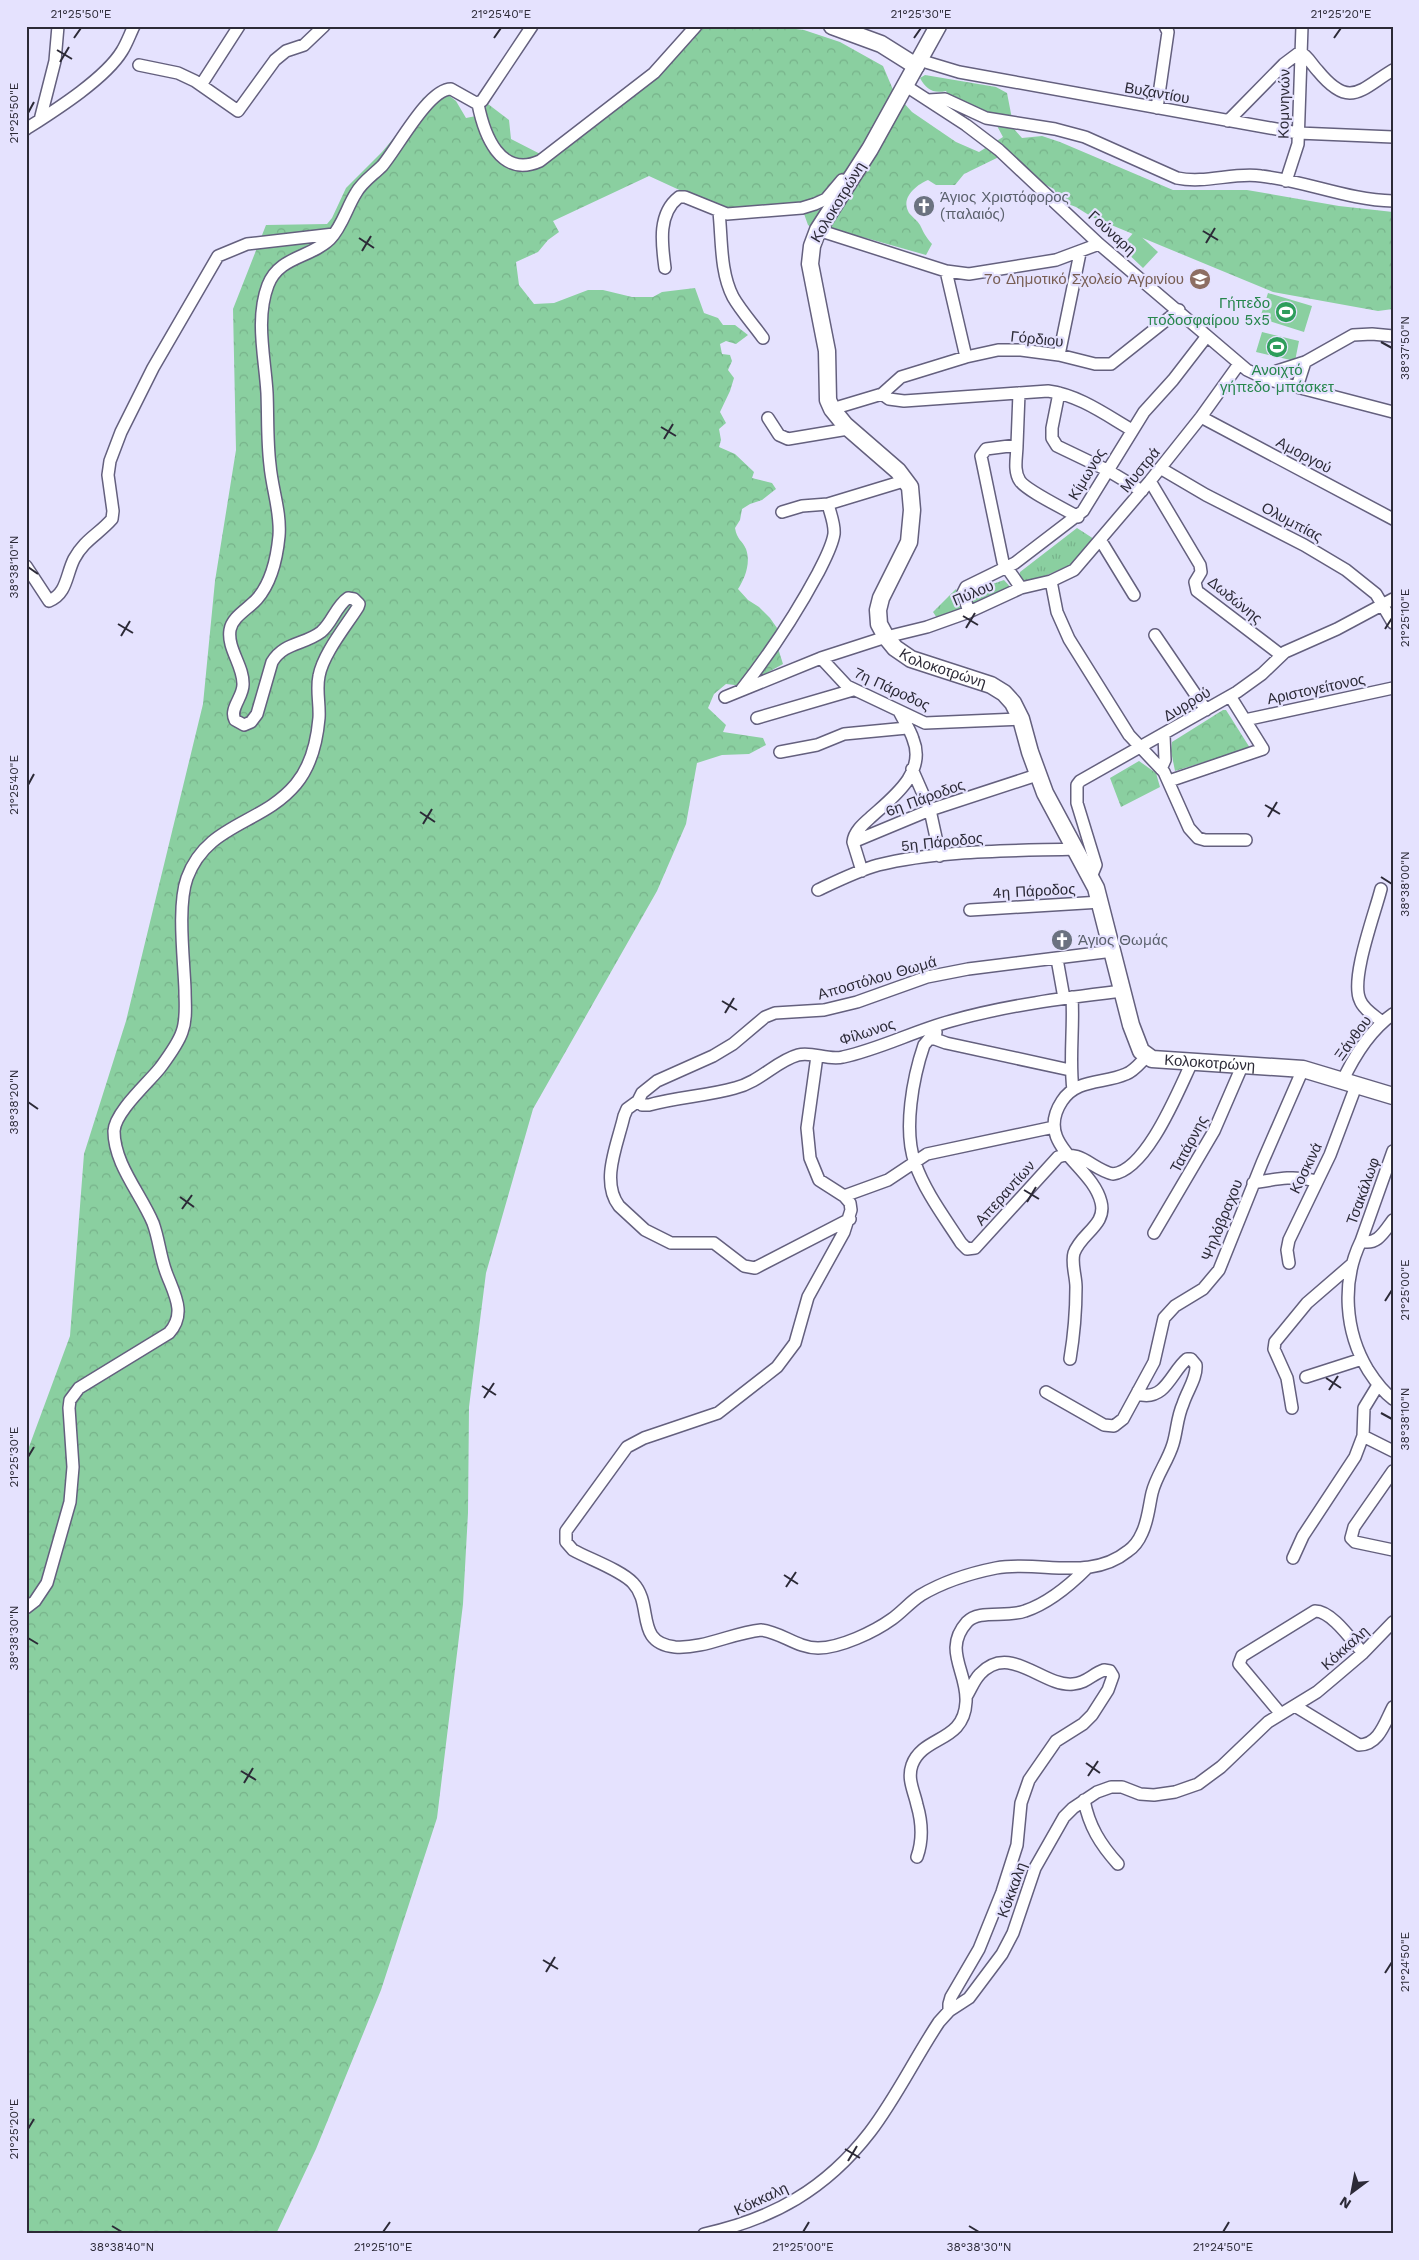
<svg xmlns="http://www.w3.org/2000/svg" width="1419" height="2260" font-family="'Work Sans',sans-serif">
	<defs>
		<pattern id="grass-tufts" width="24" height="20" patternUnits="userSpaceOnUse" patternTransform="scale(1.25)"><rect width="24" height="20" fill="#8acfa0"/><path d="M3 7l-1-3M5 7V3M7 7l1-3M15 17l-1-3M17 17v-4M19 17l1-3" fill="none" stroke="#77b28a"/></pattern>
		<pattern id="forest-crowns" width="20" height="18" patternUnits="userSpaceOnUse" patternTransform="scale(1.25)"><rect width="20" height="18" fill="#8acfa0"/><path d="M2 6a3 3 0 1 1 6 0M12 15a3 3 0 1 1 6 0" fill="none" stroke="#77b28a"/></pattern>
	</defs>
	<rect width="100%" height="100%" fill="#e5e2fe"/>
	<!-- grass -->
	<path fill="url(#grass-tufts)" d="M1077,528L1094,539L1070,565L1029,583H1025L1019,576L1020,572Z
		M1004,580L1013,590L972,610L967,593Z
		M956,589L964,612L939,621L933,612Z"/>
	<!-- forest -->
	<path fill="url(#forest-crowns)" d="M699,26L788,28L804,30L840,42L883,66L894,92L912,112L956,142L979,152L1003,137L996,124L951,99L946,91C933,94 926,89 920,78L925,75L996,87L1007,93L1014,129L1022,138L1042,136L1060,142L1173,190H1247L1339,206L1393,212V309L1378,311L1273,292L1092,217L1076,207L1060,201L1054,189L1030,177L1005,154L964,174L955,185H936L928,180C916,185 900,198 909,213C912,217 917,220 920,225C924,233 925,236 932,244L926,255L866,238L814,229L808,225L803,211L785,204L736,209L723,207L699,199L649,176L553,221L559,232L548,240L538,252L516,262L519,285L534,304L554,303L588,290H603L632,297H653L662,292L695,288L704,313L718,318L723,325H735L748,335L736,344L726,341L720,344L722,354L730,355L732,361L728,370L734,378L730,391L720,412L726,423L719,429L721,440L719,447L735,454L754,472L752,478L772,483L776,489L762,500L750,504L742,509L740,520L735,528C737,540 742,540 746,549C751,563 745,578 738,589L748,600L759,607L770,618L777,628L776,642L783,664L743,686L726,684L714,694L708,708L726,725L723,732L763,738L766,745L749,754L722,755L697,763L686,824L657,891L533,1109L486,1273L469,1407L468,1513L463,1604L437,1818L381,1990L316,2149L276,2234H26V1455L70,1336L84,1154L126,1021L203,704L215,581L236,450L233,309L266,225L327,224L332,218L346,188L382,152L408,121L423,98L436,92L447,94L456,101L466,118L481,115L488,104L509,120L511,139L550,159L675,56L693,40Z
		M1223,710H1226L1250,748L1175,771L1171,751L1172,742Z
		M1139,761L1156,773L1160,787L1121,807L1110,778Z"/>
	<!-- garden -->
	<path fill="#8acfa0" d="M1135,231L1158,252L1143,268L1121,247Z
		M1268,293L1312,306L1304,332L1260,318Z
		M1262,332L1299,341L1295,361L1256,352Z"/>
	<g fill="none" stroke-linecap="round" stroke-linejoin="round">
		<!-- street casing -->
		<g stroke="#64607e" stroke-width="14">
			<path id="street" d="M919,60L959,72L1298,133L1393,137
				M139,65L178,73L195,81L238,111L275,60L286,51L304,45L324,26
				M201,85L239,26
				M906,86L966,125L999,150L1099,244L1247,370L1266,379L1393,412
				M928,100L945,99L986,118L1055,129L1085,137L1177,178C1206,184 1233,172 1261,176C1306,181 1348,200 1393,201
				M478,104C484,134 500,179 540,161L654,73L696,26
				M1157,108L1168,32L1165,26
				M40,120L55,61L58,26
				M1228,121L1284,64L1300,52C1308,56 1312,65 1318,71C1350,110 1361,89 1393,70
				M26,129C54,111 105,79 122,51C127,43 130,34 134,26
				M1286,181L1298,144L1302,26
				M719,212C722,240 720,272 733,297C741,311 753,324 763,338
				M818,230L946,271L969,274L1056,260L1099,244
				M665,268C662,245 657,214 679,197H685L727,214L802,208L815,204L826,199L842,180
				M946,271L966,357
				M1059,355L1080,253
				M1266,379L1277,371L1305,362L1353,335L1372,334L1393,336
				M1297,387L1305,362
				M1019,393L1017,445L986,449L981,456L1003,562L1021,588
				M1059,393L1052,428V438L1057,446L1107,470L1142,491
				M882,394L901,377L966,357L998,350H1021L1059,355L1095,364H1111L1179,310
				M832,409L882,394L889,399L904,401L1048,391C1079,395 1106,415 1132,430
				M1201,417L1393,519
				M768,418L779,435L788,439L848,429
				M1017,445C1017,456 1013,471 1020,481C1027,491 1065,509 1078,517
				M1160,468L1206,495L1304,545L1346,570L1376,594L1393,623
				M1150,481L1200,565L1201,572L1195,582L1197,591L1281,655
				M782,512L802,506L828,504L907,480
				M1101,541L1134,595
				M26,566L49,601C67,594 66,575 74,559C84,540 99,534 112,519L113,511L108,475L110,461L121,432L153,368L218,256L247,244L334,234
				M1051,581L1057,612L1069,639L1129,735L1164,772L1189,828L1198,838L1205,840H1246
				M969,612L963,593L966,587L1015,563L1083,511L1144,412L1173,380L1207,336
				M1155,635L1206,710
				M821,658L847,686L925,723L1021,719
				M742,689C771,652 796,614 818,573C824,561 832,547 834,534C835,524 830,513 828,504
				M725,697L821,658L886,637L927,627L969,612L1021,588L1051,581L1074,570L1150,481L1201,417L1239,364
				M757,718L853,690
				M1245,720L1393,688
				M780,752L817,745L844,734L907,728
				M912,769L930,810L940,856
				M1161,769L1165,760L1164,735
				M1169,781L1263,749L1230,696
				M853,842C854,832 863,824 870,818C892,798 927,773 913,739C910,729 903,720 899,711
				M862,871L853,842L930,810L1037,775
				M1091,877L1096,865L1077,803V785L1080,781L1237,692L1262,674L1285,652L1337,629L1393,599
				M1381,889C1375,913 1350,979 1360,1000C1363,1009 1375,1016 1382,1022
				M818,890C837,881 857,871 878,865C938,850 1012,851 1075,849
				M970,910L1101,902
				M1113,951L968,969L927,977L857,1002L824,1010L775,1013L765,1017L733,1044L713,1056L657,1081L642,1093L638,1101L642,1105H649C677,1097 707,1096 735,1088C760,1082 776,1061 798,1055C812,1051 828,1061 843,1057C880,1049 914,1031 951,1021C1007,1005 1065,998 1122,991
				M1057,959L1064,998
				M1072,997C1074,1028 1069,1059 1073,1090
				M936,1032L935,1039L946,1043L1070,1070
				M935,1039H929L924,1045C913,1077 903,1130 915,1163C925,1192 945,1218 961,1243L967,1249L975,1248L1058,1157C1081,1149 1093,1170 1113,1174C1147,1170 1179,1089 1192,1062
				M817,1056L807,1128L810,1158L819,1180L844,1196L850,1203L851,1210L844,1232L808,1297L795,1343L777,1367L718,1413L644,1438L627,1447L566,1531V1542L573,1550C589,1559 621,1570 633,1583C654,1605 634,1643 675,1647C704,1649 732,1633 761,1630C781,1632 797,1648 818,1648C840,1648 874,1632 892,1619C902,1612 910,1602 921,1595C943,1582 971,1573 996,1568C1040,1560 1090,1582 1128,1551C1134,1547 1139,1540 1142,1533C1148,1521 1149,1506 1152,1493C1156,1476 1168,1461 1173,1444C1177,1431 1177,1417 1183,1404C1187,1391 1197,1378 1196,1365L1191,1359H1187C1172,1371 1166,1399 1142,1395L1138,1391
				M1342,1082C1354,1056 1369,1031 1393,1014
				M638,1101L627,1109L624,1116C618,1143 600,1181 619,1206L645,1230L671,1243H714L744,1266L755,1268L850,1219
				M1253,1183C1276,1179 1294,1175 1317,1181
				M844,1196L888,1180L927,1154L1054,1127
				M1393,1220C1384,1232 1377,1246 1361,1241C1341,1282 1345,1332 1368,1370C1375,1381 1382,1391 1393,1399
				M1154,1233L1214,1131L1243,1064
				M1361,1241L1393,1151
				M1289,1263L1287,1250L1289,1240L1330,1155L1356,1086
				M1070,1359C1074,1335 1076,1311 1076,1287C1076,1276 1071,1263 1074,1253C1081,1233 1107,1225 1101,1202C1092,1165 1033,1145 1062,1101C1077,1078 1104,1084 1126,1074C1134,1071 1140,1063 1146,1057
				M1306,1377L1362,1359
				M1046,1392L1104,1425L1114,1426L1123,1419L1154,1362L1164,1318L1175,1306L1203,1289L1219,1270L1262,1163L1303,1069
				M1292,1408L1287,1378L1274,1349L1275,1342L1307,1303L1351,1265
				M1363,1436L1393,1451
				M1393,1471L1354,1527L1351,1538L1355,1542L1393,1550
				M1293,1558L1303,1536L1355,1457L1363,1436L1364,1408L1378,1385
				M26,1608L35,1601L47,1583L70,1502L73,1467L69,1408L70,1400L79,1388L169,1333C187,1313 174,1294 166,1272C160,1256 159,1239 153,1223C141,1194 114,1164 114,1131C115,1112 148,1083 160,1068C168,1057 178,1044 182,1032C187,1019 185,1004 185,990C184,960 177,906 187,878C207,823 262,825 296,784C311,766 317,741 319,718C320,704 316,690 319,676C323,654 346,626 358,607L359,604L354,599L348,598C336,606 332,623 321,632C304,645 284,642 272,662L257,714L251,722L244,725L235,720C229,709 243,697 243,685C244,666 227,649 230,630C232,617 248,609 257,599C271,583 277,557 279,536C281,512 272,489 270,465C267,441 268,417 267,393C265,358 255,319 268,285C279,256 311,258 330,239C342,227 347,207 356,193C362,182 373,175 382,166C397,149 428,89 451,89L476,103L482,101L532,26
				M1295,1706L1359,1745C1379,1745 1385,1722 1393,1707
				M1280,1713L1239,1664L1242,1656L1315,1611C1332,1611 1352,1641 1363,1653
				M1084,1800C1089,1826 1100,1844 1118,1864
				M917,1857C923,1840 922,1822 917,1805C914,1791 907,1779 912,1765C923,1735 964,1743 966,1702C968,1672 942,1650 967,1622C979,1609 1006,1618 1025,1611C1049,1603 1069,1586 1087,1568
				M949,2011V2004L951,1997L979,1949L1002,1892L1017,1845L1021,1803L1029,1780L1056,1741L1083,1724L1092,1715L1108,1690L1113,1676L1110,1671L1104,1670C1092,1674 1087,1683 1073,1684C1042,1687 1010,1642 980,1674C974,1680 971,1689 966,1697
				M704,2234C773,2219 826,2189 870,2132C896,2098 915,2058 939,2022L949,2011L969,1998L1002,1954L1013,1933L1035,1868L1064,1817L1073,1808L1097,1792L1111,1787H1122L1140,1794L1154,1795L1175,1792L1198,1784L1221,1767L1268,1722L1317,1692L1336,1676L1363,1653L1393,1622"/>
		</g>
		<!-- secondary casing -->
		<g stroke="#64607e" stroke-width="19">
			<g id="secondary">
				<path d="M832,26L881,44L916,66"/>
				<path id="s1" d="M938,26L870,149L818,230L812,246L810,264L827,351L828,400L832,409L845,425L898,471L910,487L912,510L909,542L881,598L878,610L879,624L886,637L895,648L911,659L991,685L1004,693L1013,703L1021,719L1030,752L1045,793L1096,888L1131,1025L1141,1051L1152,1059L1303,1069L1393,1096"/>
			</g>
		</g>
		<!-- street -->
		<use href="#street" stroke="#fff" stroke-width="11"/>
		<!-- secondary -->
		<use href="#secondary" stroke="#fff" stroke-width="16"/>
	</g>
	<!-- ticks -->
	<path fill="none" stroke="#2c2a37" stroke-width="2" d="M74,38L81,28M494,38L501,28M914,38L921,28M1334,38L1341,28M57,50L72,59M60,62L69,47M28,113L34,102M1203,231L1218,240M359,238L374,248M1206,243L1215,228M362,251L371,236M1381,342L1392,348M661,427L676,436M664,439L673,424M28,567L38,574M963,616L978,625M118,624L133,633M966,628L975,613M1385,629L1392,618M121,636L130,621M28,785L34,774M1265,805L1280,814M420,812L435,822M1268,817L1277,802M423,824L432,809M1381,877L1392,884M722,1001L737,1010M725,1013L734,998M28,1102L38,1109M1024,1190L1039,1199M180,1197L194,1207M1027,1202L1036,1187M182,1209L192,1195M1385,1301L1392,1290M1326,1378L1341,1388M482,1386L496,1395M1329,1390L1338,1376M484,1398L494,1383M1381,1413L1392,1419M28,1457L34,1447M784,1575L798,1584M786,1587L796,1572M28,1638L38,1644M1086,1763L1100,1773M241,1771L256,1780M1088,1776L1098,1761M244,1783L253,1768M543,1960L558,1969M546,1972L555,1957M1385,1973L1392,1962M28,2129L34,2119M845,2149L860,2158M848,2161L857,2146M112,2226L122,2232M969,2226L979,2232M383,2232L390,2222M803,2232L809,2222M1223,2232L1229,2222"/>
	<!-- icons -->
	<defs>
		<g id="church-disc" transform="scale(1.125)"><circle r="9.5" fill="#6b7280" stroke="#e5e2fe"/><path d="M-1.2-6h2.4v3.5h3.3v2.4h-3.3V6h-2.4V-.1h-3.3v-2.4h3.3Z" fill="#fff"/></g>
		<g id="school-disc" transform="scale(1.125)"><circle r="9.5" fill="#8d6e63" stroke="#e5e2fe"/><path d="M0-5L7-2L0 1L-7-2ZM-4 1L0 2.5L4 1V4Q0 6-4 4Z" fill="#fff"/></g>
		<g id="stadium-disc" transform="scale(1.125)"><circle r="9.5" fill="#2e9e5b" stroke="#e5e2fe"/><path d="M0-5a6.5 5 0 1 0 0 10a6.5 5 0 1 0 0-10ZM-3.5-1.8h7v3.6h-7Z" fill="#fff"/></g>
	</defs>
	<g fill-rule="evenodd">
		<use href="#church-disc" x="924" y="206"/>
		<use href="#school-disc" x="1200" y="279"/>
		<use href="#stadium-disc" x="1286" y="312"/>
		<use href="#stadium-disc" x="1277" y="347"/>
		<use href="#church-disc" x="1062" y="940"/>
	</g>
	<g text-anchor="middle" stroke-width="4.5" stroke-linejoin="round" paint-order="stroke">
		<!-- street labels -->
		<g font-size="15" fill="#2c2a37" stroke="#e5e2fe">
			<text transform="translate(1157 93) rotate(10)" y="5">Βυζαντίου</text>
			<text transform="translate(1284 104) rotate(-89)" y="5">Κομνηνών</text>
			<text transform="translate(838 202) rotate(-59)" y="5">Κολοκοτρώνη</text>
			<text transform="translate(1112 233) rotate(42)" y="5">Γούναρη</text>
			<text transform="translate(1037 339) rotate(6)" y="5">Γόρδιου</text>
			<text transform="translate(1304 455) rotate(28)" y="5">Αμοργού</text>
			<text transform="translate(1140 470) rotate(-51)" y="5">Μυστρά</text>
			<text transform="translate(1087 474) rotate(-59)" y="5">Κίμωνος</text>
			<text transform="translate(1292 522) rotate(28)" y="5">Ολυμπίας</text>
			<text transform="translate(973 593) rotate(-23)" y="5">Πύλου</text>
			<text transform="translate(1235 600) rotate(39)" y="5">Δωδώνης</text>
			<text dy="5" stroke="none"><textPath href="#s1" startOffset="756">Κολοκοτρώνη</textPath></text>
			<text transform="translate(892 689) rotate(25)" y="5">7η Πάροδος</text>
			<text transform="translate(1316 689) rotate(-12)" y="5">Αριστογείτονος</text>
			<text transform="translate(1187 704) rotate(-31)" y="5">Δυρρού</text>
			<text transform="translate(925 798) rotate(-20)" y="5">6η Πάροδος</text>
			<text transform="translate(942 842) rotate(-6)" y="5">5η Πάροδος</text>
			<text transform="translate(1034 891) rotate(-3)" y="5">4η Πάροδος</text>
			<text transform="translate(877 978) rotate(-16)" y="5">Αποστόλου Θωμά</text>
			<text transform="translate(867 1032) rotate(-18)" y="5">Φίλωνος</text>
			<text transform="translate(1353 1038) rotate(-54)" y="5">Ξάνθου</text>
			<text dy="5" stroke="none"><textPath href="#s1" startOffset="1280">Κολοκοτρώνη</textPath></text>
			<text transform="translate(1189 1144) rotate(-62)" y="5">Τατάρνης</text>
			<text transform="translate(1306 1168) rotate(-64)" y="5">Κοσκινά</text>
			<text transform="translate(1363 1191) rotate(-70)" y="5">Τσακάλωφ</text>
			<text transform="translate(1005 1193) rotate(-48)" y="5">Απεραντίων</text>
			<text transform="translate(1222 1220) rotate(-68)" y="5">Ψηλόβραχου</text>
			<text transform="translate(1345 1648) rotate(-42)" y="5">Κόκκαλη</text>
			<text transform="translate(1012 1890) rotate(-70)" y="5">Κόκκαλη</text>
			<text transform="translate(761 2199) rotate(-25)" y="5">Κόκκαλη</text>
		</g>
		<!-- worship labels -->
		<g font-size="15" fill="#5b616d" stroke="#e5e2fe" text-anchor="start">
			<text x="940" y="202">Άγιος Χριστόφορος<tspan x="940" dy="17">(παλαιός)</tspan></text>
			<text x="1078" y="945">Άγιος Θωμάς</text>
		</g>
		<!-- education labels -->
		<g font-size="15" fill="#785e54" stroke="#e5e2fe" text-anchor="end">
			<text x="1184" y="284">7ο Δημοτικό Σχολείο Αγρινίου</text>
		</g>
		<!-- leisure labels -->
		<g font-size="15" fill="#27864d" stroke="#e5e2fe" text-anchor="end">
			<text x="1270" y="308">Γήπεδο<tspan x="1270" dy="17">ποδοσφαίρου 5x5</tspan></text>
			<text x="1277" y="375" text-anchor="middle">Ανοιχτό<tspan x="1277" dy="17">γήπεδο μπάσκετ</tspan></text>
		</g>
	</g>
	<!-- border -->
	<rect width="1419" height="2260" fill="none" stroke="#e5e2fe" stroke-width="55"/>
	<!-- north arrow -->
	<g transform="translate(1352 2192) rotate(212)" stroke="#e5e2fe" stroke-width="4" paint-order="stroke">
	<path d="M0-4L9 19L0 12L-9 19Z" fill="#2c2a37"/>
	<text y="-8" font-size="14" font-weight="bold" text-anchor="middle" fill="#2c2a37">N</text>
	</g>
	<rect x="28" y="28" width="1364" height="2204" fill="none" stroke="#2c2a37" stroke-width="2"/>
	<g font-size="12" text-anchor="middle" fill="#2c2a37">
		<text x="81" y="18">21°25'50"E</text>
		<text x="501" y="18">21°25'40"E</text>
		<text x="921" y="18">21°25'30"E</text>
		<text x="1341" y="18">21°25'20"E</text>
		<text transform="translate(14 113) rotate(-90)" y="4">21°25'50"E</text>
		<text transform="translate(1405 348) rotate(-90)" y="4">38°37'50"N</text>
		<text transform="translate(14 567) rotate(-90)" y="4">38°38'10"N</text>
		<text transform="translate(1405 618) rotate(-90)" y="4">21°25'10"E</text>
		<text transform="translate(14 785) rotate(-90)" y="4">21°25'40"E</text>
		<text transform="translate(1405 884) rotate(-90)" y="4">38°38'00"N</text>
		<text transform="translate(14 1102) rotate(-90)" y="4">38°38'20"N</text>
		<text transform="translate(1405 1290) rotate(-90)" y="4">21°25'00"E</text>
		<text transform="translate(1405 1419) rotate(-90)" y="4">38°38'10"N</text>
		<text transform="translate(14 1457) rotate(-90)" y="4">21°25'30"E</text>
		<text transform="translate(14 1638) rotate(-90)" y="4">38°38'30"N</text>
		<text transform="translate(1405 1962) rotate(-90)" y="4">21°24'50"E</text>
		<text transform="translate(14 2129) rotate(-90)" y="4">21°25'20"E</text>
		<text x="122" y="2251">38°38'40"N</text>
		<text x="383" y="2251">21°25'10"E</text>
		<text x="803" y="2251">21°25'00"E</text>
		<text x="979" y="2251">38°38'30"N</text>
		<text x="1223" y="2251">21°24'50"E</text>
	</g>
</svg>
